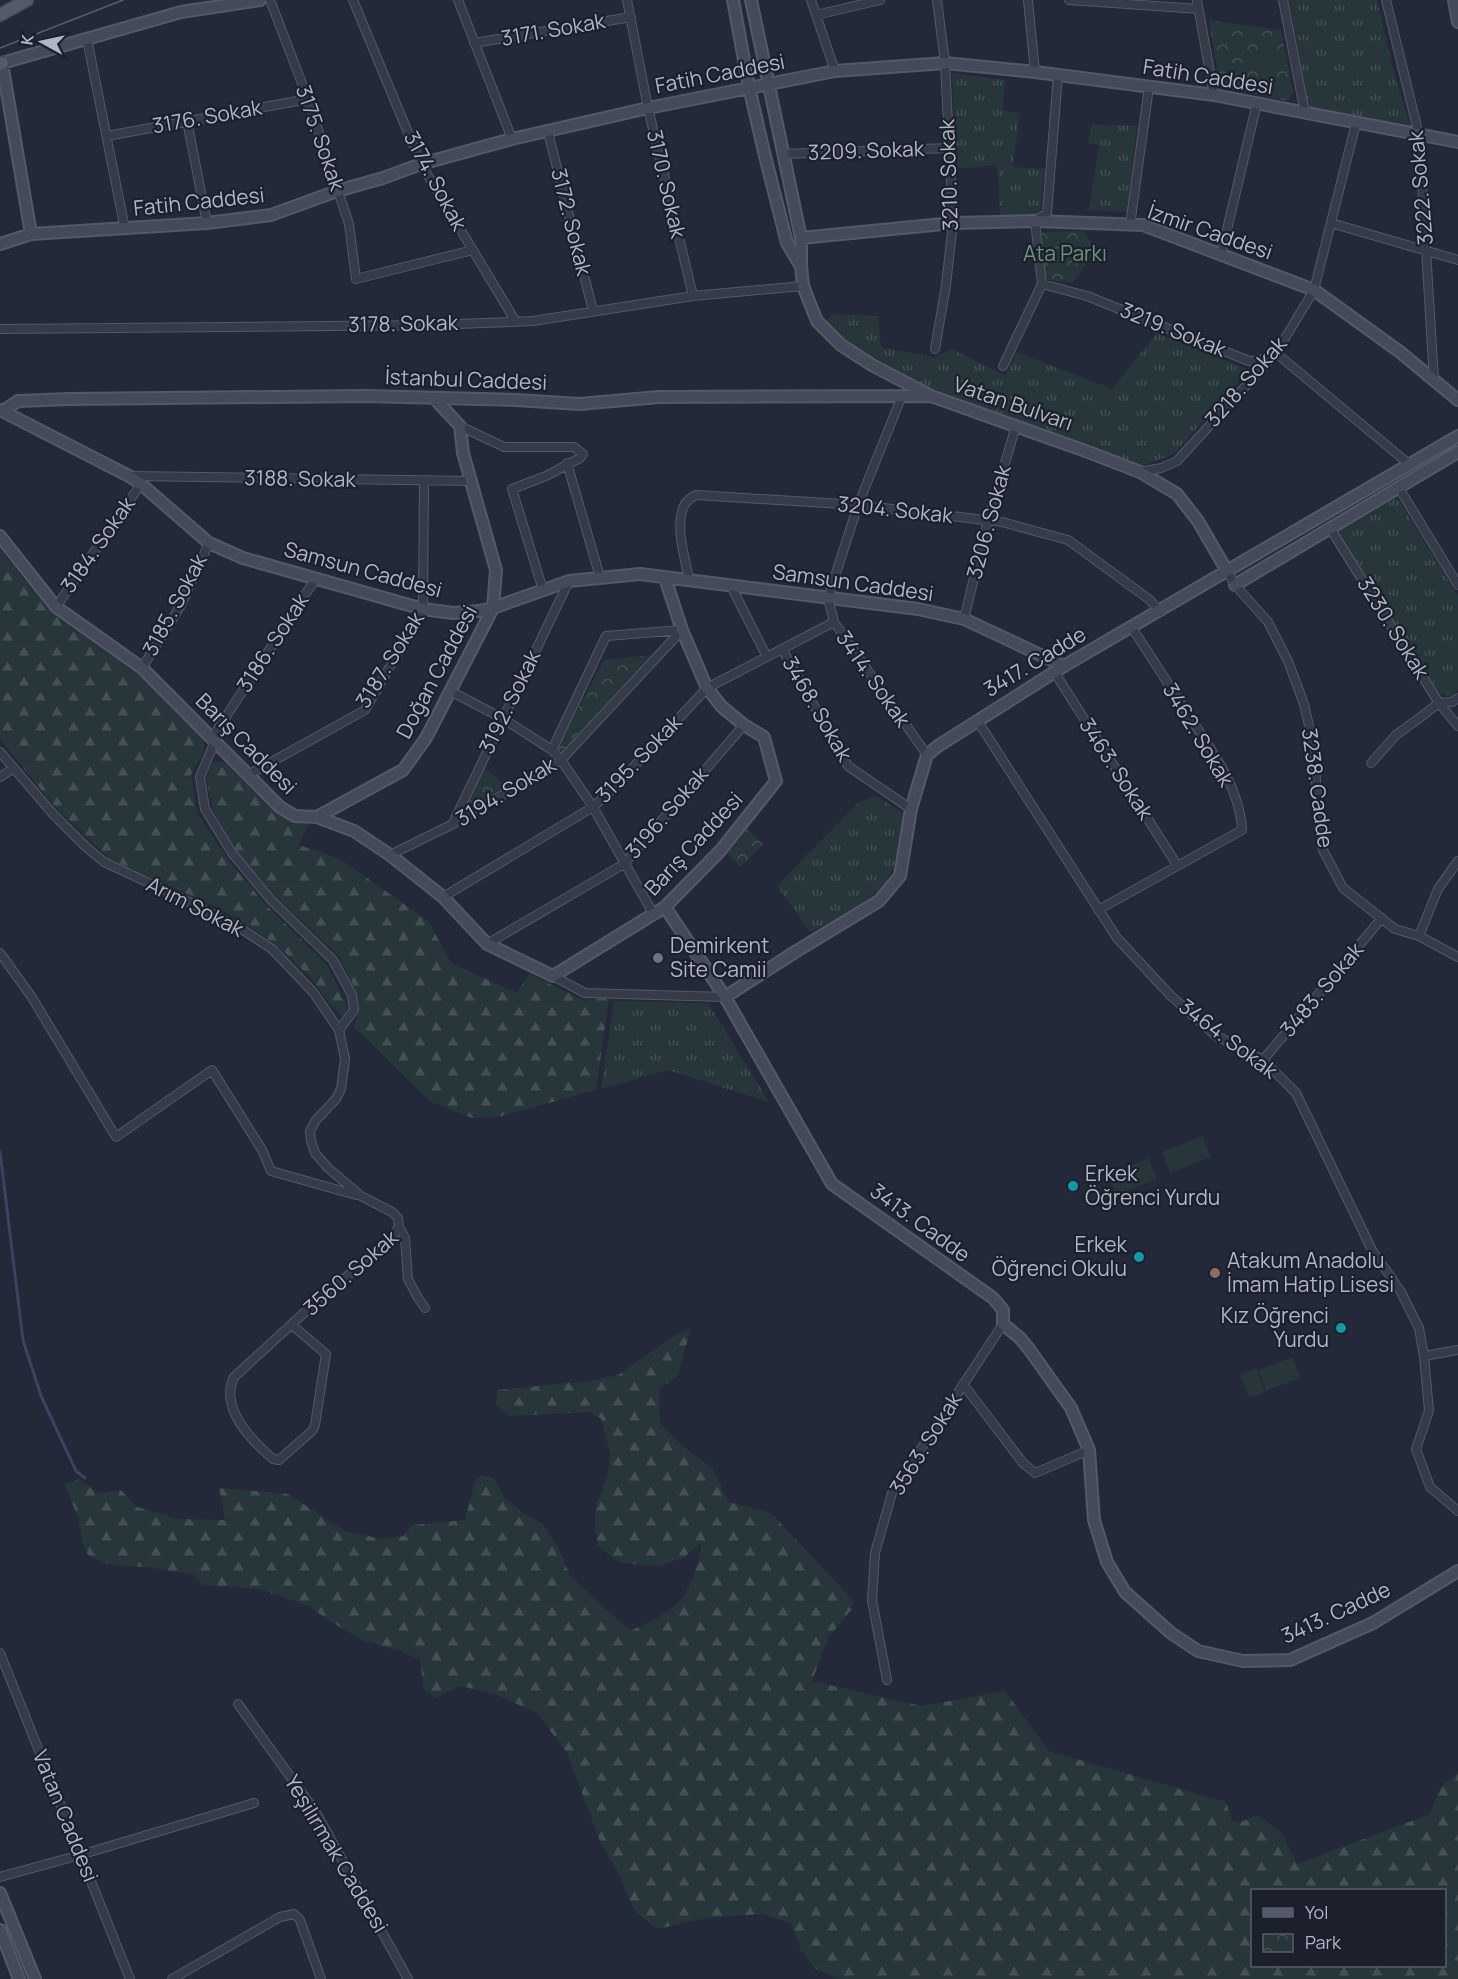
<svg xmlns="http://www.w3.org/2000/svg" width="1458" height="1979" font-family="Manrope,sans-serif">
	<defs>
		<pattern id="grass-tufts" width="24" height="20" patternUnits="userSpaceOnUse" patternTransform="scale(1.5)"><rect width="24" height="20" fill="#26363a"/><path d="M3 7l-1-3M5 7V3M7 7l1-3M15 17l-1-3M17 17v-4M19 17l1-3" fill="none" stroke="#435155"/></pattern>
		<pattern id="forest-firs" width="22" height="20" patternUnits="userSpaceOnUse" patternTransform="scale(1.5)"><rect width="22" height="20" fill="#26363a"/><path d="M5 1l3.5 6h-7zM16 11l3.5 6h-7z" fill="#435155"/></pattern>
		<pattern id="park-crowns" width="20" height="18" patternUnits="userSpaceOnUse" patternTransform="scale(1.5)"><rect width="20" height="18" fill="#26363a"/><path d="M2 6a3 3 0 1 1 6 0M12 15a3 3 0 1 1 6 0" fill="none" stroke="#435155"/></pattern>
	</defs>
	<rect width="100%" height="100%" fill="#232938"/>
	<!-- grass -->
	<path fill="url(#grass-tufts)" d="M1289,0H1377L1393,69L1410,125L1309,107Z
		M952,73L1005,80L1003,111L1020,113L1013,167L1045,169L1040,210L1033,217L1000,216L998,170L995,165L957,169Z
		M1093,124L1137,126L1127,212L1089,210L1099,145L1087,143Z
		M833,314L878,316L881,347L934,357L951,349L1006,376L1016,352L1112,389L1157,333L1249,370L1174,454L1141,466L932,389L842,339L825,322Z
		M1397,497L1458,596V690L1451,696L1440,694L1338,532Z
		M876,796L903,813C900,831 899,851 893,868C883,898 836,919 810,932L777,886L860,801Z
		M614,1001L708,1003L769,1102L668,1070L601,1089Z"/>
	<!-- forest -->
	<path fill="url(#forest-firs)" fill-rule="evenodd" d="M0,549L52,614L136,673L204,739L205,748L191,775L197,813L230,862L263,902L327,965L348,1008L343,1017L329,1003L309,976L279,947L249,926L216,907L110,859L55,807L0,739Z
		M213,762H226C250,785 274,819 309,824L299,845L340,859L428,921L452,964L517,993L529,974L583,1000L609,998L596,1090L502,1116L472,1118L431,1102L354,1027L359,1013L358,995L339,956L276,897L236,851L213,811L206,777Z
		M691,1327L678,1376L659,1389L660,1423L683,1446L712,1468L729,1502L771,1513L853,1600L852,1609L828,1638L812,1681L921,1706L1005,1691L1049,1751L1226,1802L1232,1820L1241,1822L1258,1815L1282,1833L1297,1864L1430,1814L1440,1788L1458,1772V1979H841L816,1969L801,1951L791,1923L760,1914L707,1918L657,1929L634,1910L617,1870L601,1844L567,1753L537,1713L495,1694L460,1686L436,1698L424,1690L420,1660L403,1652L364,1641L328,1620L309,1606L260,1589L203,1585L193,1575L147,1567L110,1565L88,1555L82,1542L79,1521L65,1484L79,1479L98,1493L121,1490L137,1507L180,1519L225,1520L219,1488L288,1494L345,1531L382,1539L404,1536L412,1525L465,1520L475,1482L481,1475L494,1478L505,1498L523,1513L543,1524L559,1549L570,1576L630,1631C646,1624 665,1615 678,1603C691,1590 699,1560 702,1543L683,1558L658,1566L620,1563L598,1546L595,1525L596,1505L608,1475L610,1453L601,1419L591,1412L509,1416L495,1404L498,1390L597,1380L618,1375L671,1338ZM1252,1890H1444V1966H1252Z"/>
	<!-- park -->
	<path fill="url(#park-crowns)" d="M1209,20L1281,30L1293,91L1289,101L1220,87Z
		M1083,231L1097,250L1072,283L1044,279L1042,232Z
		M651,655L639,668L561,752L557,748L604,660Z
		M484,768L507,786L474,804L468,801Z
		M747,829L763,844L741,867L725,852Z"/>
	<!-- pitch -->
	<path fill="#26363a" d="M1248,52L1278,56L1277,71L1247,68Z
		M1203,1136L1211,1157L1170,1173L1162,1152Z
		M1149,1158L1157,1179L1116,1195L1108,1174Z
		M1293,1357L1300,1378L1266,1391L1258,1370Z
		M1256,1368L1265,1392L1249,1398L1240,1374Z"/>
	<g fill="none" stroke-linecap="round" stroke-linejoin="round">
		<!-- stream -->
		<path stroke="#394461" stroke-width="3" d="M0,1152L23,1340L41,1396L76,1471L85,1478"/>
		<!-- street casing -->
		<g stroke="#545966" stroke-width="10">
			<path id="street" d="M270,0L308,99L349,224L356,279L473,250
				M353,0L421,164L516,322
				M458,0L512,139
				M627,0L648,108L693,296
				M811,0L835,71
				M1028,0L1035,72
				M1069,0L1199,9
				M1197,0L1214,95
				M1283,0L1305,113
				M1386,0L1419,135L1434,380
				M816,15L880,0
				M87,39L125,229
				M474,43L631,17
				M187,121L207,223
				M548,132L593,311
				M107,136L308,99
				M783,154L949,148
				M1331,223L1458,260
				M1130,225L1149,87
				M1221,255L1257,103
				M1042,284L1087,296L1249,361L1260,360L1276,353L1409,464
				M0,329L432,325L533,321L693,296L803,286
				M935,349L946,285L953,223L945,63L937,0
				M1003,366L1042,284L1035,221L1047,213L1058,75
				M902,396L858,505L828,598L834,622L927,755
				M460,426L504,447H574L583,454L580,458L546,476L512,489L543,590
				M567,463L600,577
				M1140,472L1161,468L1177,461L1276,353L1314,290L1356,123
				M130,476L471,481
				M1399,488L1458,585
				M1330,528L1439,703L1458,726
				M1227,571L1235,585L1268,622L1288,661L1304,704L1315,752L1317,810L1323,850L1343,888L1395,929L1419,936L1458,957
				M316,578L212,738L213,746L200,777L205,809L232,853L271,900L333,960L352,995L354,1010L339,1030
				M689,581C686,559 675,530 683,508C685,502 690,498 696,495L858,505L1002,522L1068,540L1150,600L1160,612
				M731,586L767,657
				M56,607L141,484
				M964,619L988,520L1016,426
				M782,649L848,766L911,809
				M142,668L181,605L209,543
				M1055,673L1177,865
				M450,691L502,718L552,750L561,760L593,807L654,915
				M977,720L1117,938L1171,996L1215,1035L1263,1060L1296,1093L1372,1250L1401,1292L1419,1328L1424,1356L1429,1411L1416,1449L1430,1487L1458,1511
				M552,750L606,636L682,630
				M0,752L53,814L86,847L104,862L181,898L243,930L272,949L313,992L339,1030L345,1059L341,1089L336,1099L316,1120L310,1131L311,1141L315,1153L328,1168L361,1196L392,1212L398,1218L399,1227L405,1238L408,1279L418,1298L425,1308
				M1371,763L1396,735L1422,716L1439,703L1452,702L1458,698
				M248,775L365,710L423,609L424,481
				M0,777L14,768
				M453,823L569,581
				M390,855L453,824L561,760L682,630
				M443,897L593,807L613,789L707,688L834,622
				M1098,910L1242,830C1240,786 1208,745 1185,710C1167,682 1150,655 1132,628
				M1419,936L1438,889L1458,861
				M487,944L624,864L744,725
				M0,953L31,996L116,1137L212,1070L262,1150L271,1171L356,1195
				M553,976L585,993L725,997
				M1263,1060L1381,919
				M292,1325L326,1354L315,1425L312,1431L279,1460L273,1459C251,1440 219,1408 234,1377L305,1312L392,1238L399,1227
				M1424,1356L1458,1350
				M963,1384L1023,1463L1035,1473L1089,1450
				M0,1653L130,1979
				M887,1680L872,1600L875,1553L892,1493L1003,1324
				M238,1704L315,1811L408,1979
				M0,1877L80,1855L254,1803
				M172,1979L280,1917L294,1914L300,1920L321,1979"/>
		</g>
		<!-- secondary casing -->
		<g stroke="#545966" stroke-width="14">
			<path id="secondary" d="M733,0L749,87L764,152L787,243L800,265
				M751,0L801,238V265L803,286L817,321L841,345L872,365L931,396L1091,453L1140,472L1177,494L1198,521L1227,571
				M1454,0L1458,22
				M31,234L2,63L181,12L260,0
				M801,238L953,223L1035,221L1143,225L1314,290L1400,352L1458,400
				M0,244L31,234L207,223L271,215L337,191L383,178L421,164L512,139L648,108L835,71L945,63L1035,72L1214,95L1458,142
				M0,410L129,476L141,484L209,543L243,558L423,609L453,613L479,611L493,608L569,581L640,574L918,609L964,619L1064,666
				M3,411L18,401L70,399L367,396L516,400L579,404L659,397L931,396
				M0,536L56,607L142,668L280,807L295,816L317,817L354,831L390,855L443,897L487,944L553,976L665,907L720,851L776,781L764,737L744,725L722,707L707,688L682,630L665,578
				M1235,585L1458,452
				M317,817L403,770L426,738L493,608L496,570L463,453L460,426L434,398
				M665,907L725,997L832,1184L993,1298L1003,1310V1324L1020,1338L1029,1349L1071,1408L1089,1450L1094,1520L1107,1562L1125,1592L1171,1633L1198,1651L1243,1661L1290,1660L1373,1623L1458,1571
				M725,997L795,952L879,901L900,876L911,809L927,755L938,746L1064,666L1458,436
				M0,1893L35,1979
				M0,1930L19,1979"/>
		</g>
		<!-- primary casing -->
		<g stroke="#404452" stroke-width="15">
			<path id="primary" d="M0,15L27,0
				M0,64L2,63"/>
		</g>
		<!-- street -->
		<use href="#street" stroke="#363b49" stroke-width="8"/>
		<!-- secondary -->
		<use href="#secondary" stroke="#454a5b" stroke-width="10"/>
		<!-- primary -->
		<use href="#primary" stroke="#545a69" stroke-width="12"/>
		<!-- tram -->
		<path stroke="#585f70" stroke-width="1.5" d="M0,48L123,0"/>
	</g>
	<!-- markers -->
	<circle fill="#6b7280" stroke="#1c202d" stroke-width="2" cx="658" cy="958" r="6"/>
	<g fill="#0f9aa8" stroke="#1c202d" stroke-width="2">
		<circle cx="1073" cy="1186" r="6"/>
		<circle cx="1139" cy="1257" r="6"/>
		<circle cx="1341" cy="1328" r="6"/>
	</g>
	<circle fill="#8d6e63" stroke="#1c202d" stroke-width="2" cx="1215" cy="1273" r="6"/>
	<g text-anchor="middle" stroke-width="4.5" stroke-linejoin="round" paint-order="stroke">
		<!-- street labels -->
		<g font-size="21" fill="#b1b6c5" stroke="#1c202d">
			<text transform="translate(553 30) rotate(-10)" y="7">3171. Sokak</text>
			<text transform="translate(720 74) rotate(-11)" y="7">Fatih Caddesi</text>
			<text transform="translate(1208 77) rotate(9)" y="7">Fatih Caddesi</text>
			<text transform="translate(207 117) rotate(-10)" y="7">3176. Sokak</text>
			<text transform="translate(320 138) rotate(71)" y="7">3175. Sokak</text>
			<text transform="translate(866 151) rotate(-2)" y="7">3209. Sokak</text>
			<text transform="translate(949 175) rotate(-92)" y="7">3210. Sokak</text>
			<text transform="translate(435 181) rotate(62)" y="7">3174. Sokak</text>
			<text transform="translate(666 184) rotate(77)" y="7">3170. Sokak</text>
			<text transform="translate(1421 188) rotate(-95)" y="7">3222. Sokak</text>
			<text transform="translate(199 202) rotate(-6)" y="7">Fatih Caddesi</text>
			<text transform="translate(571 222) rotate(76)" y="7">3172. Sokak</text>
			<text transform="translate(1210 232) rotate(19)" y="7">İzmir Caddesi</text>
			<text transform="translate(403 324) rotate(-1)" y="7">3178. Sokak</text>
			<text transform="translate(1173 330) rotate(22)" y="7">3219. Sokak</text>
			<text transform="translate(466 380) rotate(2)" y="7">İstanbul Caddesi</text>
			<text transform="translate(1246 382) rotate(-49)" y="7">3218. Sokak</text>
			<text transform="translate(1013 404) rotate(19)" y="7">Vatan Bulvarı</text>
			<text transform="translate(300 479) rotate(1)" y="7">3188. Sokak</text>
			<text transform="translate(895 510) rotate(6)" y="7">3204. Sokak</text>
			<text transform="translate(989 522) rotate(-75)" y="7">3206. Sokak</text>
			<text transform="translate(98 545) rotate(-55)" y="7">3184. Sokak</text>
			<text transform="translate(363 570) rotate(15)" y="7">Samsun Caddesi</text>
			<text transform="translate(853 583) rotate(8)" y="7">Samsun Caddesi</text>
			<text transform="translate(175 605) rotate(-62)" y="7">3185. Sokak</text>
			<text transform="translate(1393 628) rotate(58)" y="7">3230. Sokak</text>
			<text transform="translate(273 643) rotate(-57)" y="7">3186. Sokak</text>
			<text transform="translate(390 660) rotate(-58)" y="7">3187. Sokak</text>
			<text transform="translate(1035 662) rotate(-31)" y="7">3417. Cadde</text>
			<text transform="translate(437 672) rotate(-62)" y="7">Doğan Caddesi</text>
			<text transform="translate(873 679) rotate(55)" y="7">3414. Sokak</text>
			<text transform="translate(510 702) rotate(-64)" y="7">3192. Sokak</text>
			<text transform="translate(817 709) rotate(60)" y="7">3468. Sokak</text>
			<text transform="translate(1198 735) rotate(59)" y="7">3462. Sokak</text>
			<text transform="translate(246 744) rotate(45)" y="7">Barış Caddesi</text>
			<text transform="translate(639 759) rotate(-46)" y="7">3195. Sokak</text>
			<text transform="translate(1116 769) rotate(57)" y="7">3463. Sokak</text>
			<text transform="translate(1317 788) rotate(82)" y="7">3238. Cadde</text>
			<text transform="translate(506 792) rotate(-31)" y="7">3194. Sokak</text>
			<text transform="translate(667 813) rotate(-49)" y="7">3196. Sokak</text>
			<text transform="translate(694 844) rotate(-47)" y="7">Barış Caddesi</text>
			<text transform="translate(195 907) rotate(27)" y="7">Arım Sokak</text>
			<text transform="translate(1322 990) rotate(-50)" y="7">3483. Sokak</text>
			<text transform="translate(1228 1039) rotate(37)" y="7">3464. Sokak</text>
			<text transform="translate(920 1223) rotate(36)" y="7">3413. Cadde</text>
			<text transform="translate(351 1273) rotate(-41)" y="7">3560. Sokak</text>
			<text transform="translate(926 1444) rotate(-58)" y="7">3563. Sokak</text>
			<text transform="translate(1336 1613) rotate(-25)" y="7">3413. Cadde</text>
			<text transform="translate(65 1816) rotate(68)" y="7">Vatan Caddesi</text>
			<text transform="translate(336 1854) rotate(59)" y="7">Yeşilırmak Caddesi</text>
		</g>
		<!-- park labels -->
		<g font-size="21" fill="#6a947a" stroke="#1c202d">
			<text x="1065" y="261">Ata Parkı</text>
		</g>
		<!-- poi labels -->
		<g font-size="21" fill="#b1b6c5" stroke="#1c202d" text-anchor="start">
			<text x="670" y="953">Demirkent<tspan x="670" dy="24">Site Camii</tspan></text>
			<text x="1085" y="1181">Erkek<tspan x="1085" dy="24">Öğrenci Yurdu</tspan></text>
			<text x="1127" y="1252" text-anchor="end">Erkek<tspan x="1127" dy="24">Öğrenci Okulu</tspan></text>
			<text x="1227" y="1268">Atakum Anadolu<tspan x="1227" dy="24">İmam Hatip Lisesi</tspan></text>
			<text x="1329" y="1323" text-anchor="end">Kız Öğrenci<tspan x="1329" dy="24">Yurdu</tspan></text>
		</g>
	</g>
	<!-- legend -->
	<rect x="1251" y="1889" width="195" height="78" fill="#1c202d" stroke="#585c6a" stroke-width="1.5"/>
	<rect x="1263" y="1908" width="30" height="9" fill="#545a69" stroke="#585c6a" stroke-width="1.5"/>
	<text x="1305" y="1919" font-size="18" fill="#b1b6c5">Yol</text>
	<rect x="1263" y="1934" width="30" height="18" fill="url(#park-crowns)" stroke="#585c6a" stroke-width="1.5"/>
	<text x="1305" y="1949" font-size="18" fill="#b1b6c5">Park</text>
	<!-- north arrow -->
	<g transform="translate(42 42) rotate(278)" stroke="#1c202d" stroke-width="4.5" paint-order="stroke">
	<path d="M0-4.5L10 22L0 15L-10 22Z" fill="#b1b6c5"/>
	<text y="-9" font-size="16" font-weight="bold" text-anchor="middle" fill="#b1b6c5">K</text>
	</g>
</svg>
